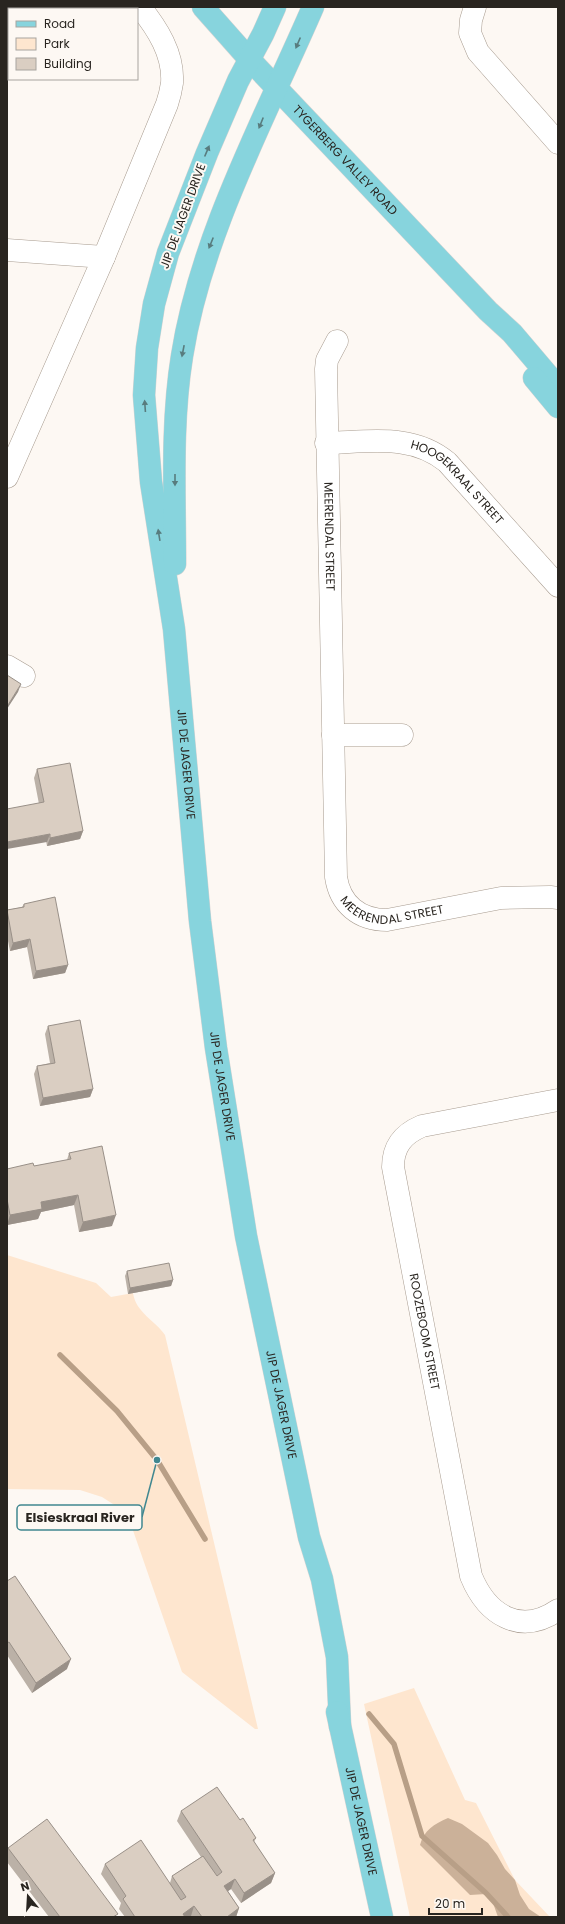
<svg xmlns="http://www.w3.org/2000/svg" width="565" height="1924" font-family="Poppins,sans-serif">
	<rect width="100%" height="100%" fill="#fdf8f3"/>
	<!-- green -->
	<path fill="#fee6cf" d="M7,1255L96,1283L111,1297L133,1293C136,1313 155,1320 165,1335L258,1729H255L182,1672L127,1513L102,1497L80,1490L7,1489Z
		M414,1688L465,1800L476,1803L515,1880L550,1917H410L364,1704Z"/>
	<!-- forest -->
	<path fill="#cbb199" d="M448,1818L462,1824L488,1843L497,1855L505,1869L515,1880L520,1895L529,1909L541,1917H498L493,1903L486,1894L470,1895L420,1845C424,1830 434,1824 448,1818Z"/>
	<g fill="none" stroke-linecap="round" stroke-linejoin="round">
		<!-- stream -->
		<path stroke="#b89f87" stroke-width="5.5" d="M60,1355L117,1411L157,1460L205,1539
			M369,1714L394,1744L422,1836L486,1893L508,1917"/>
		<!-- minor casing -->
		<g stroke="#a89c90" stroke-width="23">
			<g id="minor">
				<path d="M475,7L471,20L470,33L478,52L558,143"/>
				<path d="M7,250L104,257"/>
				<path id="s1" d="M337,341L327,360L326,369L336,877C340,904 359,920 387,920L501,898L550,897L558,898"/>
				<path id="s2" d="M326,443C369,442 412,433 447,462L558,586"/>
				<path d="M7,477L104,257L167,104C169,98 171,90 172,83C174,54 157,28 140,7"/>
				<path d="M7,666L24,676"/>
				<path d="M333,735H402"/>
				<path id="s3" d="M558,1100L422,1126C403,1134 393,1146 393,1167L471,1576C487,1615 520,1636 558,1610"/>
			</g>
		</g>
		<!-- major casing -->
		<g stroke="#d4d3d2" stroke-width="23">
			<g id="major">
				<path id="s4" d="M203,7L250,60L488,311L512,333L558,387"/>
				<path id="s5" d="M275,7L263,34L238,81L207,153L168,253L154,304L147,348L144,395L151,482L174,629L200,921L216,1048L246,1236L309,1537L322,1579L337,1657L340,1726"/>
				<path d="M534,378L558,407"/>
				<path d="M175,564C175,495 171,424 182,356C201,235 265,118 313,7"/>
				<path id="s6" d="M337,1712L382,1917"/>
			</g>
		</g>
		<!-- minor -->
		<use href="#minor" stroke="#fff" stroke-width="22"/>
		<!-- major -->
		<use href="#major" stroke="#87d4dd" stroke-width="22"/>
	</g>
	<!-- wall -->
	<path fill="#bbb1a7" d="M37,769L83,831L80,839L47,846L34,778Z
		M24,904L68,965L65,973L33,979L27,947L10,951L7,936V910L22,907Z
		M48,1026L93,1089L90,1097L40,1106L34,1074L37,1066L50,1063L45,1034Z
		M69,1153L112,1226L79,1232L74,1205L41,1212L38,1219L7,1225V1169L34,1166L67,1160Z
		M127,1271L173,1280L171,1286L128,1294L125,1276Z
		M7,1581L67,1669L32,1693L7,1655Z
		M181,1811L240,1820L256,1838L254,1842L275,1873L271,1883L241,1903L231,1889L228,1891L239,1908L236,1917H191V1916L190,1917H125L119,1909L121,1903L101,1874L105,1864L170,1883L172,1876L201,1857L177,1821Z
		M8,1848L116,1917H49L7,1862V1850Z"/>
	<!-- shaded-wall -->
	<path fill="#999088" d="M21,684L18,692L7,709L8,705Z
		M83,831L80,839L47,846L50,838Z
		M50,834L47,842L7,849V842Z
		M30,939L27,947L10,951L13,943Z
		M68,965L65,973L33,979L36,971Z
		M93,1089L90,1097L40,1106L43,1098Z
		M78,1195L74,1205L41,1212L38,1219L7,1225L10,1215L41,1202Z
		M116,1215L112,1226L79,1232L83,1222Z
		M173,1280L171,1286L128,1294L130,1288Z
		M71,1659L67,1669L32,1693L36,1683Z
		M275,1873L271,1883L241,1903L244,1893Z
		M235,1879L231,1889L221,1896L224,1886Z
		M194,1906L191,1916L190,1917H182L183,1914Z
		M239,1908L236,1917H227Z"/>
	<!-- building -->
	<path fill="#dacec2" stroke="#999088" d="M7,675L21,684L8,705L7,704Z
		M70,763L83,831L50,838V834L7,842V809L44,802L37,769Z
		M55,897L68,965L36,971L30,939L13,943L7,910L24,907V904Z
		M80,1020L93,1089L43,1098L37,1066L55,1063L48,1026Z
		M102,1146L116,1215L83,1222L78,1195L41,1202L42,1209L10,1215L7,1199V1169L33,1163L34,1166L71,1159L69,1153Z
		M169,1263L173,1280L130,1288L127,1271Z
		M15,1576L71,1659L36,1683L9,1642L7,1643V1581Z
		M217,1787L240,1820L243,1818L256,1838L253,1840L275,1873L244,1893L235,1879L224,1886L239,1908L227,1917H202L194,1906L183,1914L185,1917H135L123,1899L126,1896L105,1864L141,1840L181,1900L186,1897L172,1876L203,1856L217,1876L222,1872L181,1811Z
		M47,1819L118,1914L113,1917H60L8,1848Z"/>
	<!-- one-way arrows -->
	<defs><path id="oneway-solid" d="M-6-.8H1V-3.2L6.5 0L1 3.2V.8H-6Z"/></defs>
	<g fill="#587c7e">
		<use href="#oneway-solid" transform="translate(298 43) rotate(113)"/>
		<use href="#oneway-solid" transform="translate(261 123) rotate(112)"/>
		<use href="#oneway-solid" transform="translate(207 151) rotate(-67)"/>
		<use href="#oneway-solid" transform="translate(211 243) rotate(112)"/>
		<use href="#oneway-solid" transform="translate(183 351) rotate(101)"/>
		<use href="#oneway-solid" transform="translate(145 406) rotate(-94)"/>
		<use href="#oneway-solid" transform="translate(175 480) rotate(90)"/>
		<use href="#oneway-solid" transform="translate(159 535) rotate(-99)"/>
	</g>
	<g text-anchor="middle" stroke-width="4" stroke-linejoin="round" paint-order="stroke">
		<!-- street labels -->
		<g font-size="12" fill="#292520" stroke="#fdf8f3">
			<text dy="4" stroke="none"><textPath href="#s4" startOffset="209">TYGERBERG VALLEY ROAD</textPath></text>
			<text transform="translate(183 216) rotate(-70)" y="4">JIP DE JAGER DRIVE</text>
			<text dy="4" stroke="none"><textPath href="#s2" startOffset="146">HOOGEKRAAL STREET</textPath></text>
			<text dy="4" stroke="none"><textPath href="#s1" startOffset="198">MEERENDAL STREET</textPath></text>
			<text dy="4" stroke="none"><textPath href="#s5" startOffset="785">JIP DE JAGER DRIVE</textPath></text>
			<text dy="4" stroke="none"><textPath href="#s1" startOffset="615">MEERENDAL STREET</textPath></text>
			<text dy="4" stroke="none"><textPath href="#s5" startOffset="1109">JIP DE JAGER DRIVE</textPath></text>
			<text dy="4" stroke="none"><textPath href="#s3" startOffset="360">ROOZEBOOM STREET</textPath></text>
			<text dy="4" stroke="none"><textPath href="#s5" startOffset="1433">JIP DE JAGER DRIVE</textPath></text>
			<text dy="4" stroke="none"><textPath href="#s6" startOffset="112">JIP DE JAGER DRIVE</textPath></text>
		</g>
	</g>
	<!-- callouts -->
	<path fill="none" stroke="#408790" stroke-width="1.5" d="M157 1460L142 1517"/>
	<circle fill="#408790" stroke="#fdf8f3" stroke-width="1.5" cx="157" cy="1460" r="4"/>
	<rect fill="#fdf8f3" stroke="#408790" stroke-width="1.5" x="17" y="1505" width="125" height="25" rx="4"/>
	<g font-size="13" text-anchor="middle" font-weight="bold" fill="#292520">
		<text x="80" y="1522">Elsieskraal River</text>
	</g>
	<!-- border -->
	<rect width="565" height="1924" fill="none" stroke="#292520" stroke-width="16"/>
	<!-- legend -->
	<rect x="8" y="8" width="130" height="72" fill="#fdf8f3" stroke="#a8a49f"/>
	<rect x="16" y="21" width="20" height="6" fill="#87d4dd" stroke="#a8a49f"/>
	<text x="44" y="28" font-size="12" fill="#292520">Road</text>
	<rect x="16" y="38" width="20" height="12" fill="#fee6cf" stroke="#a8a49f"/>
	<text x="44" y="48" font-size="12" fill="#292520">Park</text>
	<rect x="16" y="58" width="20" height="12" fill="#dacec2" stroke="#a8a49f"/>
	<text x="44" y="68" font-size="12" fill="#292520">Building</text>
	<!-- north arrow -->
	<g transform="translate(28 1896) rotate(342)" stroke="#fdf8f3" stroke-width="3" paint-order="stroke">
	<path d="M0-3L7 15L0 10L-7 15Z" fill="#292520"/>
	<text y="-6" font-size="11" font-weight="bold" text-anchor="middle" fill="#292520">N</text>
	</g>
	<!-- scale -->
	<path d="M429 1908v6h53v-6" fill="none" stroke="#292520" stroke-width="2"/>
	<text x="435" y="1908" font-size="12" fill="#292520" stroke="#fdf8f3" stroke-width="3" paint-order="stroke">20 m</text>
</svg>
